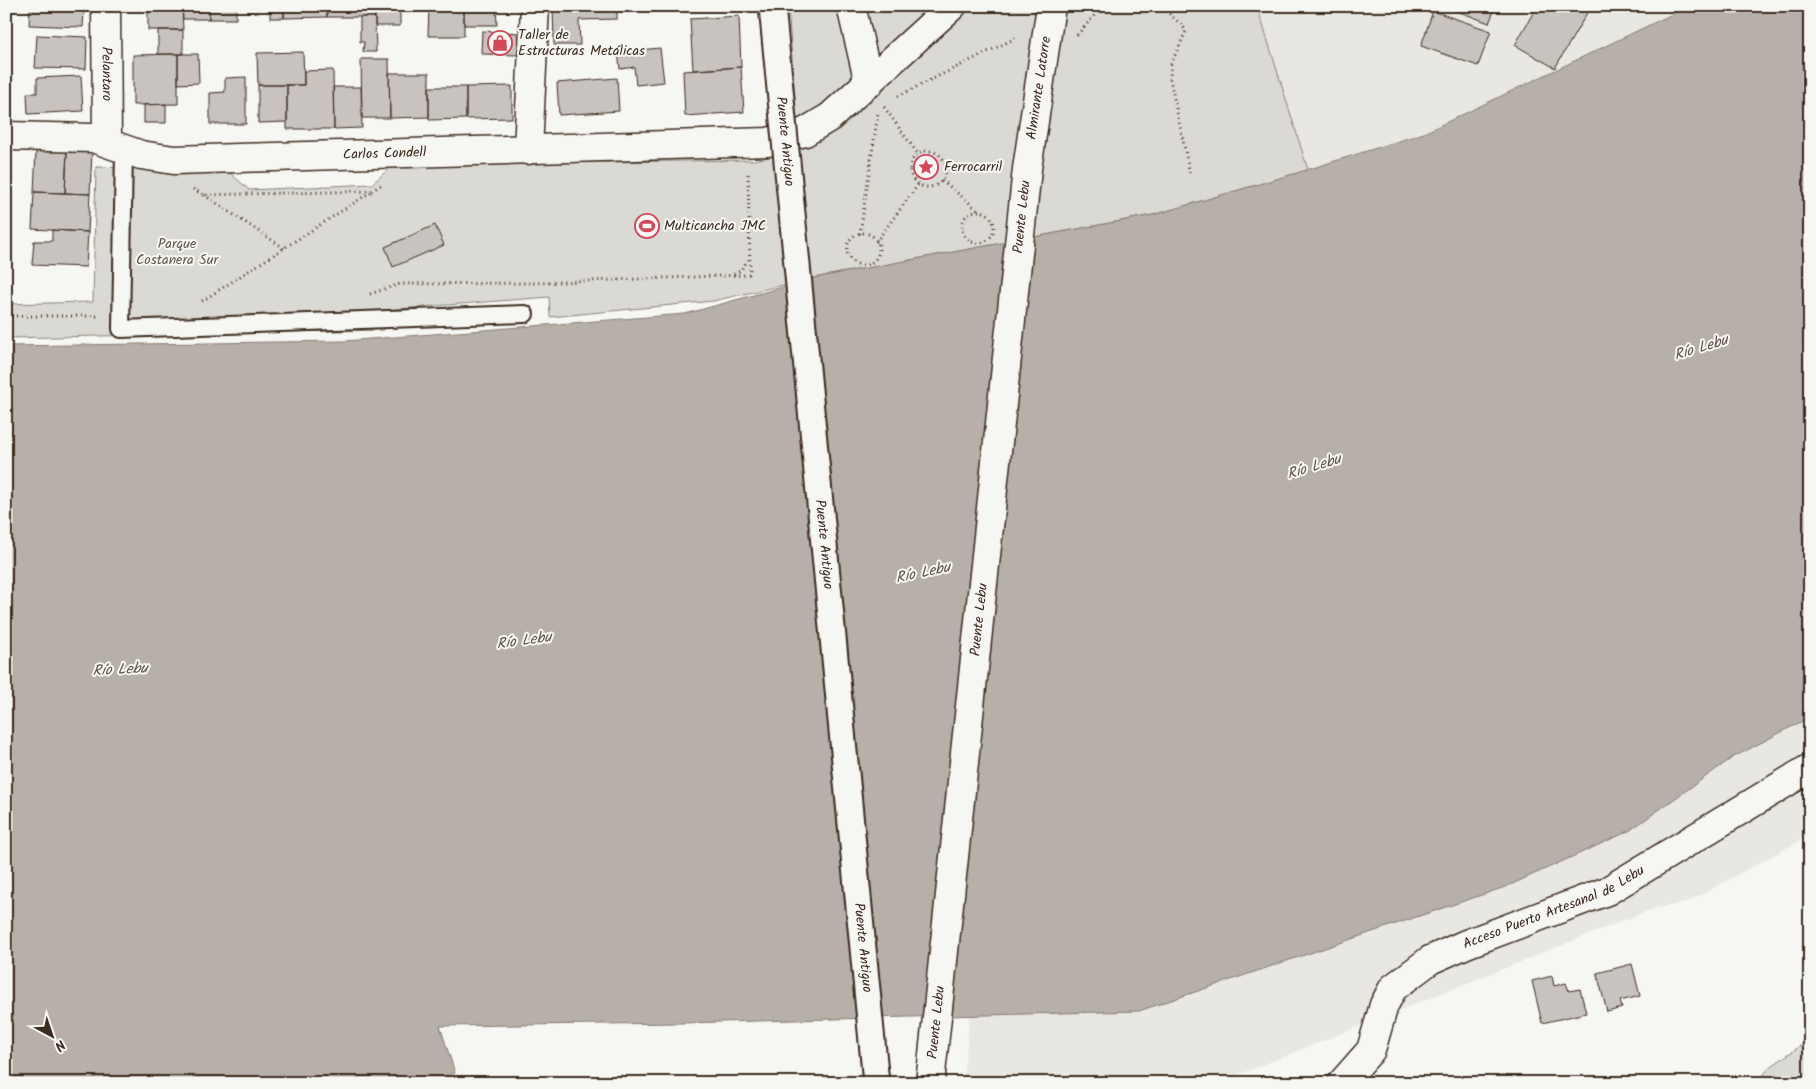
<svg xmlns="http://www.w3.org/2000/svg" width="1816" height="1089" font-family="Kalam,sans-serif">
  <style>
    .built { fill: #e8e7e2 }
    .green { fill: #dad9d3; stroke: #8a8278 }
    .water { fill: #b6b0a9; stroke: #857a71 }
    .building { fill: #c8c3be; stroke: #3b2a1e }
    .lines { fill: none; stroke-linecap: round; stroke-linejoin: round }
    .service-casing { stroke: #3b2a1e; stroke-width: 20 }
    .minor-casing { stroke: #3b2a1e; stroke-width: 31 }
    .primary-casing { stroke: #3b2a1e; stroke-width: 31 }
    .path { stroke: #3b2a1e; stroke-width: 3; stroke-dasharray: 1 4; stroke-linecap: butt }
    .service { stroke: #f6f6f2; stroke-width: 16 }
    .minor { stroke: #f6f6f2; stroke-width: 28 }
    .primary { stroke: #f6f6f2; stroke-width: 28 }
    .pedestrian-bridge-casing { stroke: #3b2a1e; stroke-width: 29; stroke-linecap: butt }
    .pedestrian-bridge { stroke: #f6f6f2; stroke-width: 25 }
    .labels { text-anchor: middle; dominant-baseline: central; stroke-width: 4; stroke-linejoin: round; paint-order: stroke }
    .poi-label { font-size: 14px; fill: #3b2a1e; stroke: #f6f6f2; text-anchor: start }
    .street-label { font-size: 14px; fill: #3b2a1e; stroke: #f6f6f2 }
    .park-label { font-size: 14px; fill: #63564b; stroke: #f6f6f2 }
    .water-label { font-size: 15px; font-style: italic; fill: #605248; stroke: #f6f6f2 }
  </style>
  <rect width="100%" height="100%" fill="#f6f6f2"/>
  <filter id="ink" filterUnits="userSpaceOnUse"><feTurbulence type="fractalNoise" baseFrequency=".02" numOctaves="2"/><feDisplacementMap in="SourceGraphic" scale="10" xChannelSelector="R" yChannelSelector="G"/><feConvolveMatrix kernelMatrix="1 2 1 2 8 2 1 2 1" color-interpolation-filters="sRGB"/></filter>
  <g filter="url(#ink)">
    <path class="built" d="M1257,6H1689L1424,133L1308,170Z
      M1810,717V835L1686,903L1655,908L1235,1076L963,1079L970,1015L1139,1011L1732,758Z"/>
    <path class="green" d="M788,6H1257L1308,170L1153,215L819,277L713,301L550,317L549,297L384,310V330L6,338V304L93,302L96,167L228,171L249,190L372,184L393,165L754,160L799,151Z
      M1810,1039V1083H1757L1769,1068Z"/>
    <path class="water" d="M1689,6H1810V717L1732,758L1629,831L1508,886L1139,1011L682,1023L440,1026L455,1073L432,1083H6V346L344,341L685,314L819,277L1153,215L1297,173L1424,133Z"/>
    <path class="building" d="M30,6H74V10H84L83,27L29,25Z
      M136,6H182L183,30H148V8H136Z
      M182,6H209V19H183Z
      M209,6H236V19H209Z
      M270,6H284V18H270Z
      M284,6H327V17L284,18Z
      M327,6H375V17H327Z
      M375,6H400V26H375Z
      M429,6H464V36H428Z
      M464,6H496L497,25H464Z
      M553,6H617V19L579,20L580,45H554Z
      M633,6H675L676,9L633,10Z
      M701,6H742L701,10Z
      M1444,6H1496L1489,23Z
      M1537,6H1591L1555,68L1515,45Z
      M1433,11L1491,31L1478,66L1421,46Z
      M739,16L741,67L693,70L690,19Z
      M360,17H375L376,52H363L364,42H360Z
      M158,30H183V54H158Z
      M482,31L519,33L518,55L481,54Z
      M37,35L87,37L86,69L35,68Z
      M660,48L664,82L636,85L634,67L620,69L618,52Z
      M303,52L304,85H258L257,53Z
      M178,54H198L199,83L178,84Z
      M178,54V104L133,105V55Z
      M361,59H389L390,118H362Z
      M741,67L744,112L685,116L683,71Z
      M333,70L334,129H287V85H304V71Z
      M389,73H429V117L390,118Z
      M81,76L83,111L28,114L27,93H37V78Z
      M246,77V124H210V93L225,92V78Z
      M617,78L619,111L559,115L557,83Z
      M258,85H287V122L258,123Z
      M512,86V118L466,119V87Z
      M333,87H361L362,128L334,129Z
      M429,87H466V119L429,120Z
      M166,104V123H144V105Z
      M36,150L67,152L65,193L34,192Z
      M67,152H92L90,194L65,193Z
      M34,192L90,194L88,232L32,229Z
      M435,225L444,245L393,267L385,247Z
      M52,230L88,232L86,267L32,265L34,241H52Z
      M1632,964L1640,996L1620,1001L1622,1008L1607,1012L1597,973Z
      M1552,976L1554,986L1566,983L1569,991L1580,989L1586,1013L1542,1023L1532,981Z"/>
    <g class="lines">
      <defs>
        <path id="service" d="M124,150L121,329L525,314"/>
        <g id="minor">
          <path id="s1" d="M106,6L107,142"/>
          <path d="M851,6L869,83"/>
          <path id="s2" d="M6,136L93,138L141,155L174,160L768,142L805,132L830,117L952,6"/>
          <path d="M528,150L535,6"/>
          <path id="s3" d="M1342,1083L1371,1050L1384,1005L1393,988L1430,960L1466,944L1607,891L1810,768"/>
        </g>
        <g id="primary">
          <path id="s4" d="M930,1083L1027,169L1051,6"/>
        </g>
      </defs>
      <use href="#service" class="service-casing"/>
      <use href="#minor" class="minor-casing"/>
      <use href="#primary" class="primary-casing"/>
      <path class="path" d="M1163,6C1171,18 1180,21 1186,31L1171,64L1170,79L1190,174
        M1077,35L1103,6
        M898,96L1018,37
        M884,107L918,154
        M910 169a18 18 0 1 1 36 0a18 18 0 1 1-36 0Z
        M942,180L979,211
        M193,189L204,195L371,191L383,184
        M204,195L284,248
        M962 227a16 16 0 1 1 32 0a16 16 0 1 1-32 0Z
        M847 249a16 16 0 1 1 32 0a16 16 0 1 1-32 0Z
        M860,234L878,113
        M876,242L918,185
        M734,274L740,271L748,260
        M370,294L400,284L535,283L744,275L749,274L750,269L748,171
        M202,301L371,192
        M6,316H98"/>
      <use href="#service" class="service"/>
      <use href="#minor" class="minor"/>
      <use href="#primary" class="primary"/>
      <defs>
        <g id="pedestrian-bridge">
          <path id="s5" d="M772,6L876,1083"/>
        </g>
      </defs>
      <use href="#pedestrian-bridge" class="pedestrian-bridge-casing"/>
      <use href="#pedestrian-bridge" class="pedestrian-bridge"/>
    </g>
  </g>
  <defs>
    <symbol id="shop-ring" viewBox="-11 -11 22 22"><circle r="9.5" fill="#f6f6f2" stroke="#d1495b" stroke-width="1.5"/><path d="M-5-2.5h2.3a2.7 3.5 0 0 1 5.4 0H5L5.5 6h-11ZM-1.5-2.5h3a1.5 2.3 0 0 0-3 0Z" fill="#d1495b"/></symbol>
    <symbol id="sight-ring" viewBox="-11 -11 22 22"><circle r="9.5" fill="#f6f6f2" stroke="#d1495b" stroke-width="1.5"/><path d="M0-6L1.8-2.2L6-1.7L2.9 1.2L3.7 5.4L0 3.3L-3.7 5.4L-2.9 1.2L-6-1.7L-1.8-2.2Z" fill="#d1495b"/></symbol>
    <symbol id="stadium-ring" viewBox="-11 -11 22 22"><circle r="9.5" fill="#f6f6f2" stroke="#d1495b" stroke-width="1.5"/><path d="M0-5a6.5 5 0 1 0 0 10a6.5 5 0 1 0 0-10ZM-3.5-1.8h7v3.6h-7Z" fill="#d1495b"/></symbol>
  </defs>
  <g fill-rule="evenodd">
    <use href="#shop-ring" x="486" y="29" width="28" height="28"/>
    <use href="#sight-ring" x="912" y="153" width="28" height="28"/>
    <use href="#stadium-ring" x="633" y="212" width="28" height="28"/>
  </g>
  <g class="labels">
    <g class="poi-label">
      <text x="518" y="35">Taller de<tspan x="518" dy="16">Estructuras Metálicas</tspan></text>
      <text x="944" y="167">Ferrocarril</text>
      <text x="664" y="226">Multicancha JMC</text>
    </g>
    <g class="street-label">
      <text stroke="none"><textPath href="#s1" startOffset="68">Pelantaro</textPath></text>
      <text stroke="none"><textPath href="#s4" startOffset="1001">Almirante Latorre</textPath></text>
      <text stroke="none"><textPath href="#s5" startOffset="136">Puente Antiguo</textPath></text>
      <text stroke="none"><textPath href="#s2" startOffset="382">Carlos Condell</textPath></text>
      <text stroke="none"><textPath href="#s4" startOffset="871">Puente Lebu</textPath></text>
      <text stroke="none"><textPath href="#s5" startOffset="541">Puente Antiguo</textPath></text>
      <text stroke="none"><textPath href="#s4" startOffset="466">Puente Lebu</textPath></text>
      <text stroke="none"><textPath href="#s3" startOffset="291">Acceso Puerto Artesanal de Lebu</textPath></text>
      <text stroke="none"><textPath href="#s5" startOffset="946">Puente Antiguo</textPath></text>
      <text stroke="none"><textPath href="#s4" startOffset="61">Puente Lebu</textPath></text>
    </g>
    <g class="park-label">
      <text x="177" y="244">Parque<tspan x="177" dy="16">Costanera Sur</tspan></text>
    </g>
    <g class="water-label">
      <text transform="translate(1701 348) rotate(-17)">Río Lebu</text>
      <text transform="translate(1314 467) rotate(-17)">Río Lebu</text>
      <text transform="translate(923 573) rotate(-12)">Río Lebu</text>
      <text transform="translate(524 641) rotate(-8)">Río Lebu</text>
      <text transform="translate(120 670) rotate(-3)">Río Lebu</text>
    </g>
  </g>
  <rect width="1816" height="1089" fill="none" stroke="#f6f6f2" stroke-width="25"/>
  <rect x="12" y="12" width="1791" height="1064" fill="none" stroke="#3b2a1e" stroke-width="2" filter="url(#ink)"/>
  <g transform="translate(52 1036) rotate(140)" stroke="#f6f6f2" stroke-width="4" paint-order="stroke">
  <path d="M0-4L9 19L0 12L-9 19Z" fill="#3b2a1e"/>
  <text y="-8" font-size="14" font-weight="bold" text-anchor="middle" fill="#3b2a1e">N</text>
  </g>
</svg>
